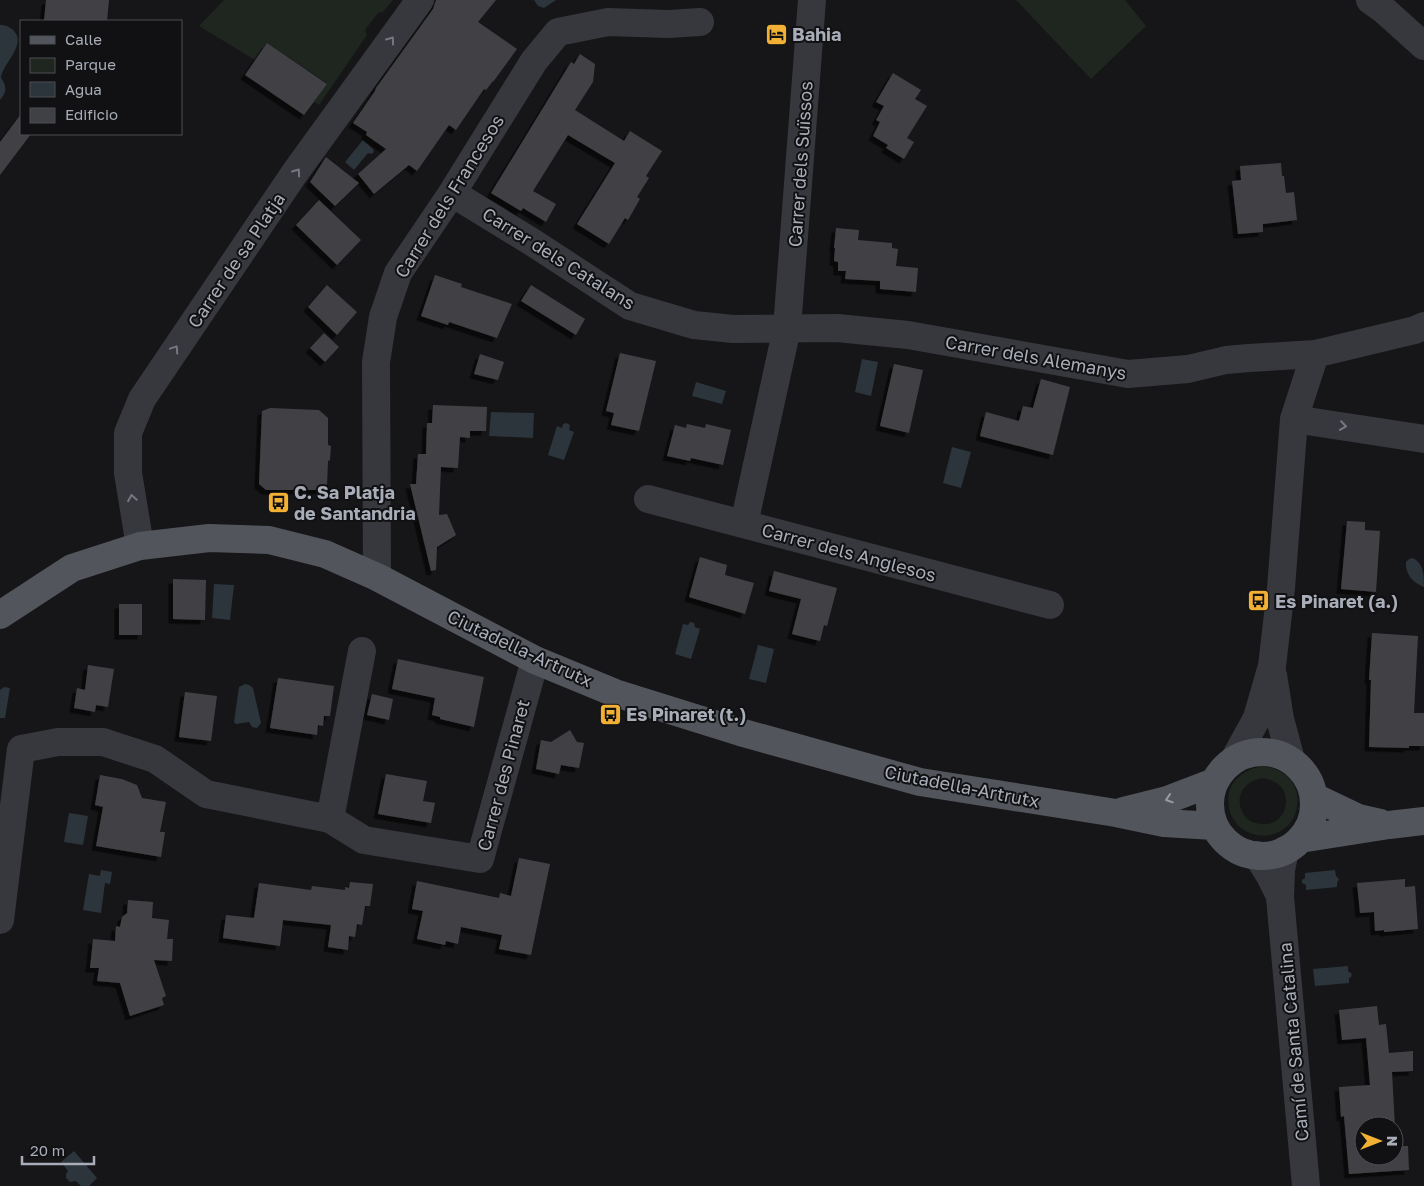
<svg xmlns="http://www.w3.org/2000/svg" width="1424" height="1186" font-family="'Golos Text',sans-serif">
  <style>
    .green { fill: #1e261f; fill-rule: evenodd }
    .water { fill: #2c353c }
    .building { fill: #404145; fill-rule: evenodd; filter: url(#shadow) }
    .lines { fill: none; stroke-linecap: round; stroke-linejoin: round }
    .minor { stroke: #37383d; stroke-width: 28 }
    .major { stroke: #53555c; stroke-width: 28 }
    .oneway { stroke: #757881 }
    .oneway2 { stroke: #979ba6 }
    .labels { text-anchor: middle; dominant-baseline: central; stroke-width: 4; stroke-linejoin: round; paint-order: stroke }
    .poi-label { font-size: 18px; font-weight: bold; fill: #a8adb8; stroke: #111113; text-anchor: start }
    .street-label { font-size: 18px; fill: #a8adb8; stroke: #111113 }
  </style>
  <defs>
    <filter id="shadow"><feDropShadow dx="-4.5" dy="4.5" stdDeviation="0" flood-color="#0009"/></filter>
  </defs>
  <rect width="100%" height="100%" fill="#161618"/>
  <path class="green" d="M224,0H393L383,12L378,13L365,30L367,35L319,105L314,102L327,83L267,43L255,60L199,26Z
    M1016,0H1125L1146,26L1091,79Z
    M1263,766C1321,775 1299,850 1250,833C1241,830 1233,821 1230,812C1223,787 1239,770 1263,766ZM1262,778C1301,782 1288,833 1256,823C1251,822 1247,819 1244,815C1233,798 1244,781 1262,778Z"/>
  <path class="water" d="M534,0H556L544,8L538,6Z
    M0,25C6,25 10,27 14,31C27,45 2,64 1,78C7,86 7,92 0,100Z
    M363,140L373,149L374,152L371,154L368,153L354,170L345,162Z
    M862,359L878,362L871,396L855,392Z
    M696,382L726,391L722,404L692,396Z
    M491,412L534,413L533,438L489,436Z
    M566,423L570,425L569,430L574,432L564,460L548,455L557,426L562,428L563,424Z
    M952,447L971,452L961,488L943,483Z
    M1413,558C1424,564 1424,575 1424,587C1413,583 1405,574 1406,562L1409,559Z
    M214,584L234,585L230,620L212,618Z
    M690,622L694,623L695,627L700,629L691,659L675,654L683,624L688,625Z
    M758,645L774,649L766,683L749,679Z
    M245,684L249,685L253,688L261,723L257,728L252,727L249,722L236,724L234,722L239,687Z
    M4,687L10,688L5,718H0V690Z
    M69,813L88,816L83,845L64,842Z
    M101,870L112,872L110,884L105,883L101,913L83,910L89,874L100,876Z
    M1335,870L1336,876L1339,879L1337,883V887L1306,890V885L1302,883V880L1305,878V873Z
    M1348,966V971L1352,974L1351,977L1349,978V983L1315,986L1313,969Z
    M74,1151L97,1178L89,1186H81L76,1181L70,1182L66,1178V1174L68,1171L61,1162Z"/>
  <path class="building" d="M46,0H109L107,21H44Z
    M436,0H496L478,22L517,49L493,82V81L486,90L484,89L456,130L449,125L417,171L409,165L374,194L358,174L386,149L366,135L367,132L353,123L375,91L376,88L433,9Z
    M267,43L327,84L304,115L245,75Z
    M580,54L595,64L593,82L575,110L624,141L630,131L662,151L646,176L649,178L637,197L640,199L628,220L625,218L609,244L577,224L615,163L568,135L533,191L556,204L546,222L523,208L521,211L491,193L571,62L574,64Z
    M893,73L921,90L915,99L927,106L907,138L914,142L904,159L886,148L888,145L873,136L880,122L876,120L884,106L876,102Z
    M21,114V134H31L0,175V142Z
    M326,157L359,183L335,206L310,182Z
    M1281,163L1282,176H1284L1286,193L1294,192L1297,220L1263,224V232L1238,234L1232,181L1241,180L1240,166Z
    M319,200L361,240L337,265L296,225Z
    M836,228L859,230L858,240L892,243V248L898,249L896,266L918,268L916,292L880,289V281L845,279L846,271H838V262L834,261L835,248H834Z
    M435,275L462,284L461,287L512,304L497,338L449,322L448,325L421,316Z
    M327,285L357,312L337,335L308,307Z
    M531,285L585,319L576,335L521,301Z
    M324,333L339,347L325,362L310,348Z
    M620,353L656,361L639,431L611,425L614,413L606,411Z
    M480,354L504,362L498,380L474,374Z
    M894,364L923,370L909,433L880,426Z
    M1041,379L1070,387L1053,455L980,436L986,412L1019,421L1023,406L1033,408Z
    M433,405L487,407L486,431H470V438L460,437L458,468L441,467L439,515L447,514L456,535L437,547L436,570L431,571L410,484H416L418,454H426L427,423H432Z
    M270,408L319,410L328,418V445L331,446L330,460L328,461L327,486L318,490H266L259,484L262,411Z
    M687,424L705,428L706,424L731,430L723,465L691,458L690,461L667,456L675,425L686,428Z
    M1347,521L1365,522V530L1380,531L1376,592L1341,589Z
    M700,557L727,565L725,575L754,583L745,614L689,597Z
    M774,571L837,588L827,626L824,625L820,641L792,634L801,599L769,591Z
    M173,579L206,580L205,620L173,619Z
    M119,604H142V635H119Z
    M1372,633L1418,636L1414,713H1424V746H1409V748L1369,747L1371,680H1369Z
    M398,659L484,677L474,727L440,719V717L432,715L435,698L392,689Z
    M88,665L114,669L108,707L96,705L95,712L74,708L77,688L85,690Z
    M278,678L334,686L330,716H324L323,726L318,725L317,735L270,728Z
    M185,692L217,696L211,741L179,737Z
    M372,694L393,699L389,720L367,715Z
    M570,730L577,742L584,743L579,768L561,765L559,774L536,769L541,740L551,742Z
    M386,774L427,781L423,801L435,803L431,823L378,814Z
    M100,775L122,779L137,785L142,798L166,802L160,832H165L161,857L96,846L103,807L95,805Z
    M519,858L550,864L531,955L499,949L502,935L461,927L458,944L446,941L445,945L417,939L423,911L412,909L417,881L499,898L500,893L511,896Z
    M1405,879V887L1415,886L1418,929L1384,932V930L1375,931L1374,912L1360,913L1357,883Z
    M350,882L373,884L370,906H365L362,925L357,924L355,937L349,936L348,950L328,947L331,925L283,920L280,946L223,938L226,915L254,918L259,883L311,890L312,886L345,890V887L349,888Z
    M128,900L153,902L152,918L169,920L167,939H173L172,961L154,960L166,996L162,998L164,1005L130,1016L120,983L97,981L99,968H90L93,939L115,941L116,926L120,927L122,917L127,913Z
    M1377,1006L1379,1025L1386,1024L1389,1053L1413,1051V1071L1392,1072L1396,1146H1408L1409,1170L1349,1174L1344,1116L1341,1117L1339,1087L1370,1085L1366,1038L1342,1040L1339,1010ZM1364,1126H1394V1156H1364Z"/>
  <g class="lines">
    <path class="minor" d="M1370,0L1384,10L1424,46
      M452,193L532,242L630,306L694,325L733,329L837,328L908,335L1128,374L1188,369L1226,360L1249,358L1315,354L1415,330L1424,326
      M1294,419L1424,439
      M648,499L1050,605
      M744,524L787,328L812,0
      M140,546L128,473V433L142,399L294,174L420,0
      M377,577L376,362L383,317L398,273L452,193L534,61L558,32L608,22L669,24L700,22
      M1273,675L1280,719L1291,760
      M1234,760L1257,718L1272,666L1281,588L1294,419L1315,354
      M330,819L362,651
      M1285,850L1281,870L1280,897L1306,1186
      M1257,855L1270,876L1280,896
      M0,920L21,749L58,742H103L155,759L206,794L330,819L364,840L480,859L535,660"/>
    <path class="major" d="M0,615L72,568L140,546L209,538L269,540L325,554L377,577L535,660L615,693L740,732L920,782L1116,813L1164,823L1214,826
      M1210 804a52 52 0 1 1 104 0a52 52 0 1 1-104 0Z
      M1314,797L1358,818L1380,823
      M1123,811L1167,800L1214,782
      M1300,839L1389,825L1424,821"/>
  </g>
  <defs><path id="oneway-chevron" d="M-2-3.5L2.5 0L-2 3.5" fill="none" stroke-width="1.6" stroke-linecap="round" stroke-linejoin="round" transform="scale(1.25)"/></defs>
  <g class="oneway">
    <use href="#oneway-chevron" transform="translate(391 40) rotate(-54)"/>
    <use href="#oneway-chevron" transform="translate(297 172) rotate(-55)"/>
    <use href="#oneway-chevron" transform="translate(175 349) rotate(-56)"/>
    <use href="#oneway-chevron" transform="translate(1343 426) rotate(8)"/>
    <use href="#oneway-chevron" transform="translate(132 498) rotate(-99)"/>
  </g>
  <use class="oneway2" href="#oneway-chevron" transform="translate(1169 799) rotate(162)"/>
  <defs>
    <symbol id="hotel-square" viewBox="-11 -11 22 22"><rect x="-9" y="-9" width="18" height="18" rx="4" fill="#f2b134" stroke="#111113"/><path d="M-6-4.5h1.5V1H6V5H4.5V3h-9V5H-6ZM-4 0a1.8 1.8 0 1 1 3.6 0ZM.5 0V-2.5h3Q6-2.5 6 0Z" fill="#111"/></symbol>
    <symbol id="bus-square" viewBox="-11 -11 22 22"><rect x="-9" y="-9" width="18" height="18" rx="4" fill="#f2b134" stroke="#111113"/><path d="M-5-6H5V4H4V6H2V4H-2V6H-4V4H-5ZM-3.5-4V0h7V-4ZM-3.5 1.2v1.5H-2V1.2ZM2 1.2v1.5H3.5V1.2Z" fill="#111"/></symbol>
  </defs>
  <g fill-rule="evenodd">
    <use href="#hotel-square" x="764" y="22" width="25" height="25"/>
    <use href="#bus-square" x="266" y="490" width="25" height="25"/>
    <use href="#bus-square" x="1246" y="588" width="25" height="25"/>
    <use href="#bus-square" x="598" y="702" width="25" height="25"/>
  </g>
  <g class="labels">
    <g class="poi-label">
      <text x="792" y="34">Bahia</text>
      <text x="294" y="492">C. Sa Platja<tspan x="294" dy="21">de Santandria</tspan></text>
      <text x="1275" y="601">Es Pinaret (a.)</text>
      <text x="626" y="714">Es Pinaret (t.)</text>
    </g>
    <g class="street-label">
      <text transform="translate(800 164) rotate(-86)">Carrer dels Suïssos</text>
      <text transform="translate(449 196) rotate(-58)">Carrer dels Francesos</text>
      <text transform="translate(559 258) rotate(32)">Carrer dels Catalans</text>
      <text transform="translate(236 260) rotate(-56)">Carrer de sa Platja</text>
      <text transform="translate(1036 357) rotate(10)">Carrer dels Alemanys</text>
      <text transform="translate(849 552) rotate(15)">Carrer dels Anglesos</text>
      <text transform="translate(520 648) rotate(25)">Ciutadella-Artrutx</text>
      <text transform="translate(503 775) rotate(-75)">Carrer des Pinaret</text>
      <text transform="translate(962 786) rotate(11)">Ciutadella-Artrutx</text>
      <text transform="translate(1293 1042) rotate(-95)">Camí de Santa Catalina</text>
    </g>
  </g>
  <rect x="20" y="20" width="162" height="115" fill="#111113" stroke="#4d4f55"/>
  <rect x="30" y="36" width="25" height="8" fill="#53555c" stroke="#4d4f55"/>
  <text x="65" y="45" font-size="15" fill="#a8adb8">Calle</text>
  <rect x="30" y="58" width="25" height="15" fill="#1e261f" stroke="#4d4f55"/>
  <text x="65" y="70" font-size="15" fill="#a8adb8">Parque</text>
  <rect x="30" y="82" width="25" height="15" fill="#2c353c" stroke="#4d4f55"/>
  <text x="65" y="95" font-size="15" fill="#a8adb8">Agua</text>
  <rect x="30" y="108" width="25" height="15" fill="#404145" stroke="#4d4f55"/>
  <text x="65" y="120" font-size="15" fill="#a8adb8">Edificio</text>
  <g transform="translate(1379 1141) rotate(90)"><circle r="24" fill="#111113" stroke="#4d4f55"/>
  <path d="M0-4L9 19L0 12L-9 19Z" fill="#f2b134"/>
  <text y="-8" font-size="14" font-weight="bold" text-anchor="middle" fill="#a8adb8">N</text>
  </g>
  <path d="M22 1156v8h72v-8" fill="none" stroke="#a8adb8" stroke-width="2.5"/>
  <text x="30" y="1156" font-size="15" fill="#a8adb8" stroke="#111113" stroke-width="4" paint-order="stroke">20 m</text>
</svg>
